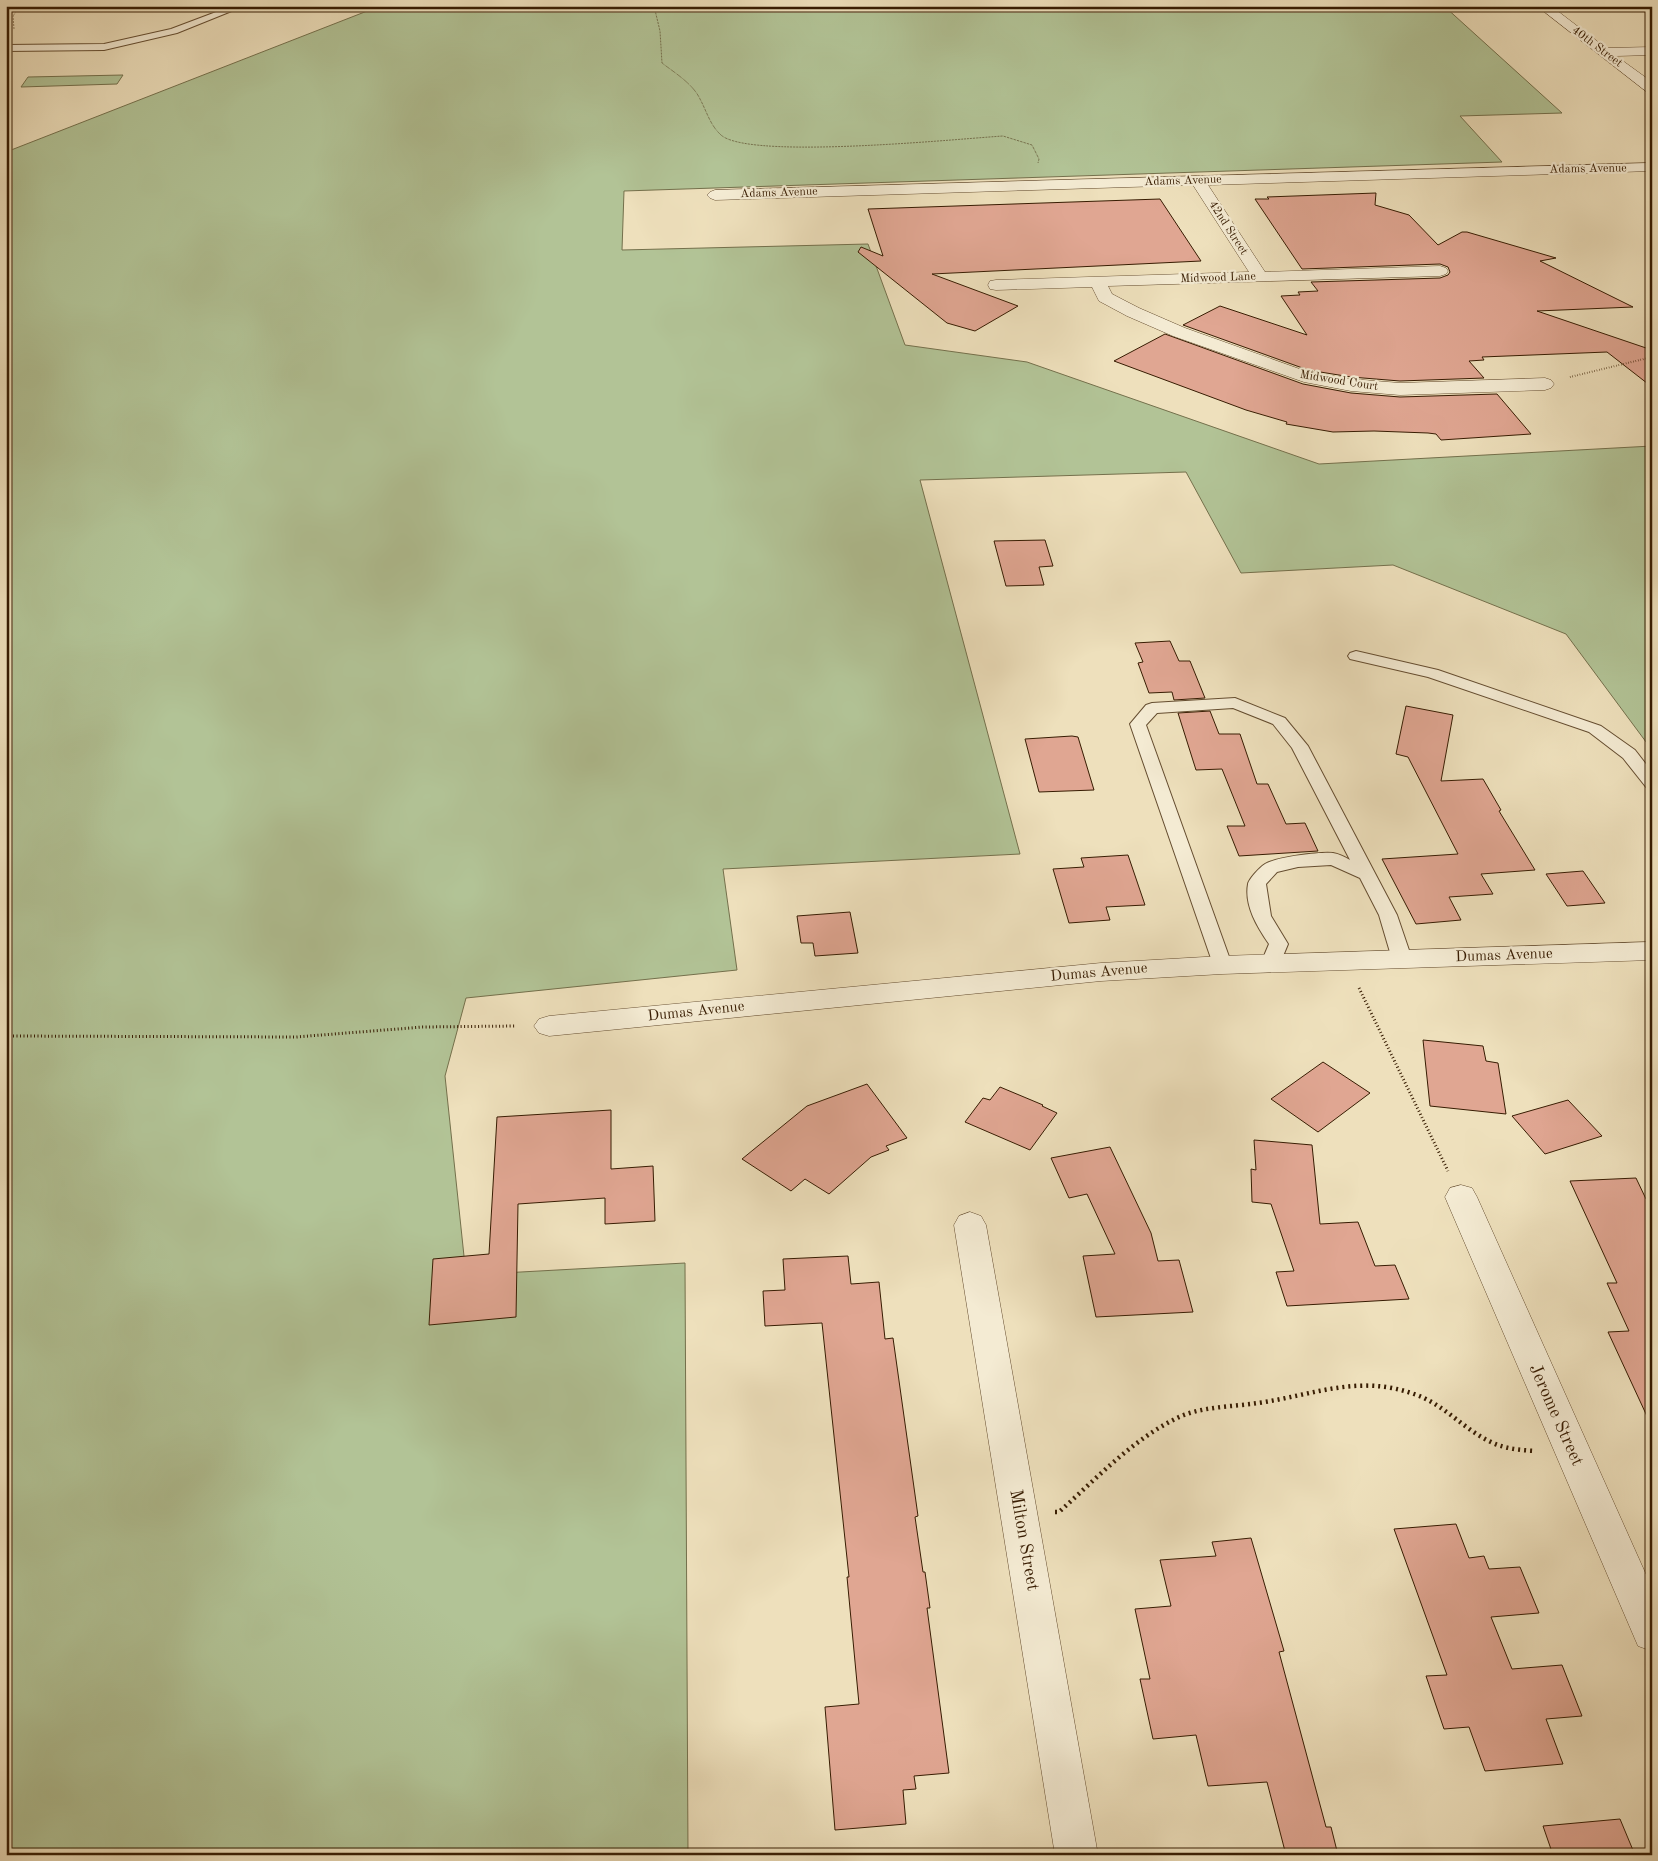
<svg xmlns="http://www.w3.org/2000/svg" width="1658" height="1861" font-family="'Old Standard TT',serif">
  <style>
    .green { fill: #b2c396; stroke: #74704c }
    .building { fill: #e0a692; stroke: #371c02 }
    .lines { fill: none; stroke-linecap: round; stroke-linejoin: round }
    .lane-casing { stroke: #654d30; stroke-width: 2 }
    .street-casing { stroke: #654d30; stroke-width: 1 }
    .path-far3 { stroke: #371c02; stroke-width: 1; stroke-dasharray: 0.5 1; stroke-linecap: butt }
    .path-far2 { stroke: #371c02; stroke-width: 2; stroke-dasharray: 0.5 2; stroke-linecap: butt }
    .path-far1 { stroke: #371c02; stroke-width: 3; stroke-dasharray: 1 2.5; stroke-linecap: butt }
    .path { stroke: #371c02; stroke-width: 4.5; stroke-dasharray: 2 4; stroke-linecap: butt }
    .lane { fill: #f4ebd3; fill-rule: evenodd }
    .street { fill: #f4ebd3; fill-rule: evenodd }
    .labels { text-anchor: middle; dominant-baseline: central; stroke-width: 4.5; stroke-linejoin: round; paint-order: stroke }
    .far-street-label { font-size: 12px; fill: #371c02; stroke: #f4ebd3 }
    .street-label { font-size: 15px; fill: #371c02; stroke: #f4ebd3 }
    .near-street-label { font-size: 18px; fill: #371c02; stroke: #f4ebd3 }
  </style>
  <rect width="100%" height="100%" fill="#eee0bc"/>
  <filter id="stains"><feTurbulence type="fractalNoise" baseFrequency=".004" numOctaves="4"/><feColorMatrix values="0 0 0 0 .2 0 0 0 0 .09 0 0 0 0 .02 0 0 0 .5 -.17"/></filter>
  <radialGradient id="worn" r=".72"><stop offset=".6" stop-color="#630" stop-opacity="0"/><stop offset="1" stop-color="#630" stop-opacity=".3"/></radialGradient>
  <path class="green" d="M380,6H1444L1562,113L1460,116L1502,162L624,191L622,250L868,244L905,345L1027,362L1319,464L1652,446V750L1566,634L1393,565L1241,573L1186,472L920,480L1020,854L723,869L737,970L466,998L445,1076L466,1275L685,1263L688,1855H6V152Z
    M123,75L117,84L21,87L28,77Z"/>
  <path class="building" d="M1376,193L1375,205L1409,215L1438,245L1462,232H1467L1556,258L1540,261L1633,307L1537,311L1652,350V387L1607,352L1482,357L1484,360L1469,361L1484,378L1400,381L1351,377L1308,370L1183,325L1220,306L1307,335L1281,296L1300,295L1298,292L1318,291L1311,282L1440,278L1448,275L1450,272L1448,267L1440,264L1302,269L1255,199H1269L1267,197Z
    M1160,199L1201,261L932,274L1018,306L975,331L947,323L858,252L861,247L883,256L868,209Z
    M1165,334L1303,384L1351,393L1400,397L1497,394L1531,434L1441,440L1436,434L1428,433L1374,431L1333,432L1286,424L1287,422L1246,410L1114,361Z
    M1045,540L1053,566L1039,567L1044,585L1006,586L994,541Z
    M1170,641L1179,661H1190L1205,698L1174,700L1172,692L1149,693L1138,663L1143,662L1135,643Z
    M1406,706L1453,715L1441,781L1483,779L1501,810L1499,811L1535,870L1481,874L1493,894L1449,897L1461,920L1416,924L1382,859L1458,854L1408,757L1396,754Z
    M1210,711L1219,734H1240L1257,784H1268L1286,824L1305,823L1318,851L1239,856L1227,826H1245L1222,769L1196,770L1178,713Z
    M1072,736L1078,737L1094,790L1039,792L1025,739Z
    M1128,855L1145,905L1106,907L1110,920L1069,923L1053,869L1084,867L1081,858Z
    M1583,871L1605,903L1567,906L1546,874Z
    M850,912L858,953L815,956L813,943H801L797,916Z
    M1423,1040L1483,1046L1486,1061L1498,1063L1506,1114L1430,1106Z
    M1323,1062L1370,1093L1318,1132L1271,1099Z
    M867,1084L907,1138L886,1146L889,1150L871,1157L829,1194L805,1179L791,1191L742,1159L807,1106Z
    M1000,1087L1043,1105L1042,1106L1057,1113L1030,1150L965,1122L983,1098L990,1100Z
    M1568,1100L1602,1136L1545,1154L1512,1116Z
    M611,1110V1169L653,1166L655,1221L605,1224V1198L518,1204L516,1317L429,1325L433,1259L489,1254L497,1117Z
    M1254,1140L1312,1145L1320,1224L1358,1222L1375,1266L1395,1265L1409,1299L1287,1306L1276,1272L1294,1271L1271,1204L1252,1202L1251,1169L1256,1170Z
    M1110,1147L1151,1233L1158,1261L1179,1260L1193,1312L1096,1317L1083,1256L1115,1254L1087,1194L1069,1198L1051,1158Z
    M1636,1178L1646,1199H1652V1427L1608,1332L1629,1331L1607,1283H1617L1570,1181Z
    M848,1256L851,1284L879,1282L885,1339L893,1338L918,1516L915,1517L923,1572H925L930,1608H927L949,1773L914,1776L916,1789L903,1790L906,1824L835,1830L825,1707L859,1704L847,1577H849L822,1323L765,1326L763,1291L785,1290L783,1259Z
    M1456,1524L1469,1558L1484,1556L1489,1569L1520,1567L1539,1613L1491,1617L1512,1669L1562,1665L1582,1716L1546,1719L1563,1764L1485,1771L1469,1727L1444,1729L1426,1676L1447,1675L1394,1529Z
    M1251,1538L1284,1651L1279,1652L1326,1827H1331L1338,1855H1286L1267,1782L1208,1786L1196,1735L1153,1739L1140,1679H1150L1135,1609L1171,1606L1160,1560L1216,1556L1212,1542Z
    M1620,1819L1635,1855H1553L1543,1826Z"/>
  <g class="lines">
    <defs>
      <path id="lane" d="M232,6H244L177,33L104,50L6,51V45L104,44L171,29Z
        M1356,651L1438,670L1601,726L1635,750L1652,772V788L1646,787L1623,758L1589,732L1428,677L1350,659L1348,656L1350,653Z
        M1235,698L1285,718L1308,746L1397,915L1412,959L1409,964L1402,965L1395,964L1392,959L1379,915L1360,878L1331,865L1298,867L1277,872L1266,884L1271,916L1288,944L1278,968L1271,969L1264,968L1261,963L1269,944C1258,928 1244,906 1248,884C1249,879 1260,867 1265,864C1277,857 1318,852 1333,853C1339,854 1345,857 1350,860L1292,748L1273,724L1233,708L1157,713L1146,725L1232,965L1229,970L1222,971L1215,970L1130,724L1146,705L1152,703Z"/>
      <path id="street" d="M1537,6H1551L1606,48L1652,47V55L1616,56L1652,82V93L1647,92Z
        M1652,163V171L1208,185L1265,272L1440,266L1446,268L1448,271L1446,274L1440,276L1108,286L1112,294L1139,308L1185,328L1308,372L1351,379L1400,383L1545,378L1551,380L1554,384L1551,388L1545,390L1400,395L1351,391L1304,382L1173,336L1127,316L1099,301L1092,287L996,290L990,289L988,285L990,281L996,280L1249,272L1193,185L715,200L710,198L707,195L710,192L715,190Z
        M1652,942V960L1222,974L1101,981L549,1036L539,1033L534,1026L539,1019L549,1016L1101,963L1222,956Z
        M1461,1185L1472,1188L1477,1197L1652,1588V1651L1638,1646L1445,1197L1450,1188Z
        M970,1212L981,1216L986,1225L1098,1855H1055L954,1225L959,1216Z"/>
    </defs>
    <use href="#lane" class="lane-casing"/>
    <use href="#street" class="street-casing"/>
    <path class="path-far3" d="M654,6L660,31L662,63C675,73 693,84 700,99C707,112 710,125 721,135C749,160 956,139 1003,136L1032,145L1039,159L1038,163
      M14,29L13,16L20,6"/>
    <path class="path-far2" d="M1570,377L1652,357"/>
    <path class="path-far1" d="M1359,988L1448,1171
      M6,1036L296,1037L423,1027L516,1026"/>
    <path class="path" d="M1055,1512H1059C1096,1479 1132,1440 1177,1418C1202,1406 1232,1407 1258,1403C1314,1395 1358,1374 1414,1394C1444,1404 1463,1429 1491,1442C1505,1449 1520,1450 1535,1451"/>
    <use href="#lane" class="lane"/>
    <use href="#street" class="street"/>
  </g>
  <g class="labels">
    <g class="far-street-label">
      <text transform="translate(1597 47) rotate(37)">40th Street</text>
      <text transform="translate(1588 169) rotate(-1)">Adams Avenue</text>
      <text transform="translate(1183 181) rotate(-2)">Adams Avenue</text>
      <text transform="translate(779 193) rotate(-2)">Adams Avenue</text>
      <text transform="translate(1228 228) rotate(57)">42nd Street</text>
      <text transform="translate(1218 278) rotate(-2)">Midwood Lane</text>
      <text transform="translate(1339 381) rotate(9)">Midwood Court</text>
    </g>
    <g class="street-label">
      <text transform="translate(1504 956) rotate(-2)">Dumas Avenue</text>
      <text transform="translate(1099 973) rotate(-5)">Dumas Avenue</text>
      <text transform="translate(696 1012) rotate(-6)">Dumas Avenue</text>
    </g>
    <g class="near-street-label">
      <text transform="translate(1556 1415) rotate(66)">Jerome Street</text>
      <text transform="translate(1024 1540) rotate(80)">Milton Street</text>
    </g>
  </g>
  <rect width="1658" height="1861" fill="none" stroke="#eee0bc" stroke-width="25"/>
  <rect x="8" y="8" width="1643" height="1846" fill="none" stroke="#371c02" stroke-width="2.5"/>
  <rect x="12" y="12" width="1633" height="1836" fill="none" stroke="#371c02"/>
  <rect width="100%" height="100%" filter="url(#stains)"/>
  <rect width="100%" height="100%" fill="url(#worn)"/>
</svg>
